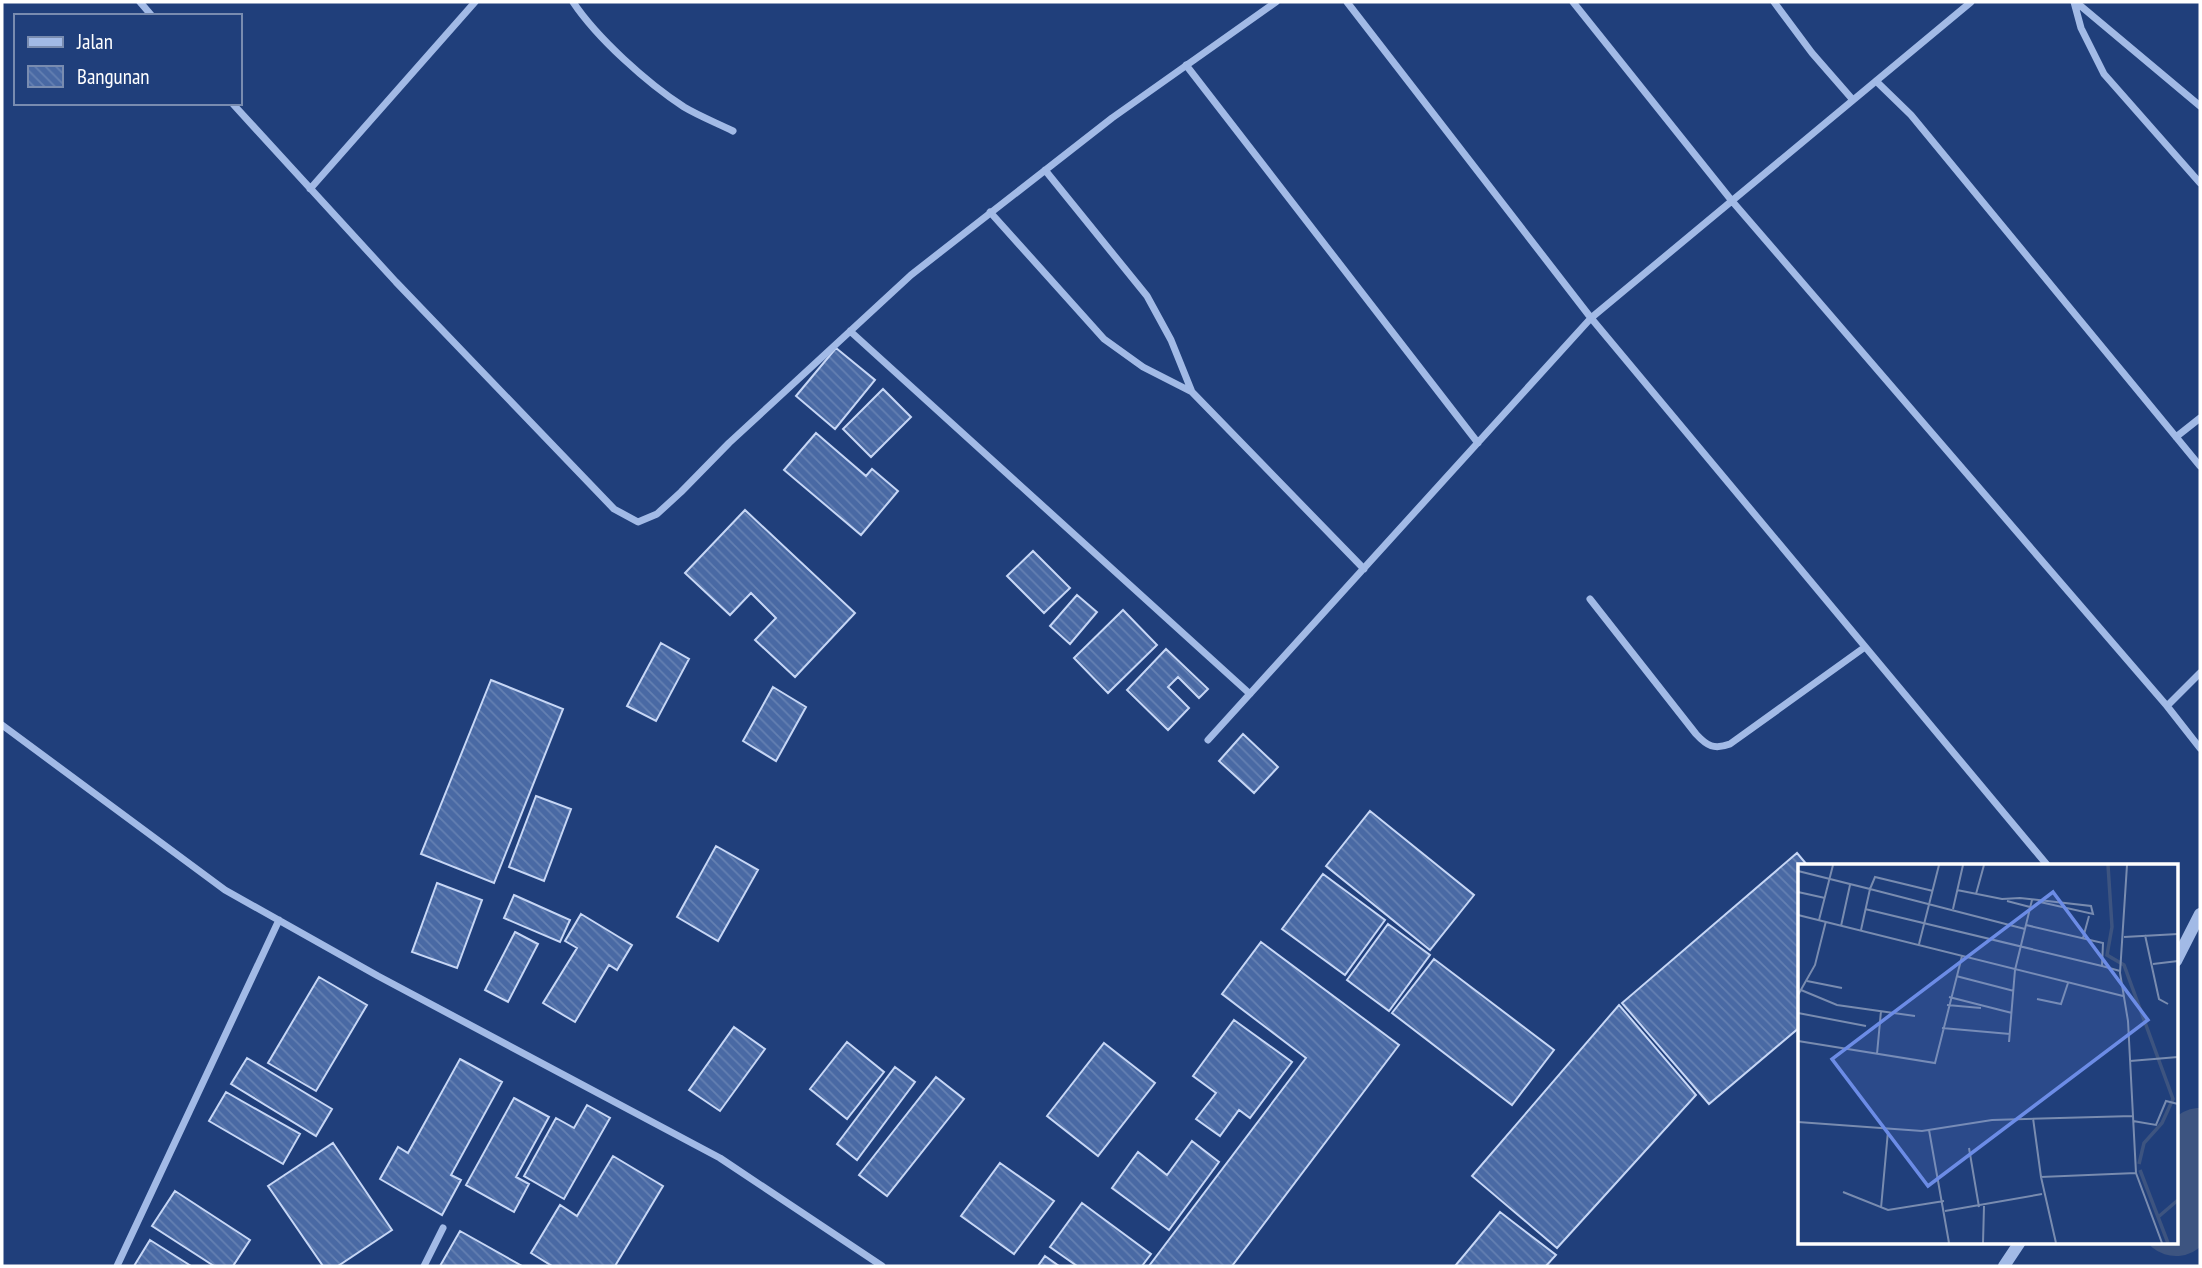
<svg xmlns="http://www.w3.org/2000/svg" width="2202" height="1268" font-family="'PT Sans Narrow',sans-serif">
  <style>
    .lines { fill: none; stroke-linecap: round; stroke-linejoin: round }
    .river { stroke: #3d5480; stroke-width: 74 }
    .building { fill: url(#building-back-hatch); stroke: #c6d6f5; stroke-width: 2 }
    .minor { stroke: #a2bae6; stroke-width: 7 }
    .tertiary { stroke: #a2bae6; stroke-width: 12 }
    .inset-river { fill: none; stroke: #3d5480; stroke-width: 3.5 }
    .inset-road { fill: none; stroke: #798cb0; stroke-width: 2 }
    .view { fill: #6c8ce6; fill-opacity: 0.15; stroke: #6c8ce6; stroke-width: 3.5 }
    .inset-edge { fill: none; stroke: #fff; stroke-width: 3.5 }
  </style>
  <defs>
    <pattern id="building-back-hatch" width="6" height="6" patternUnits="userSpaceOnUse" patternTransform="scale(1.75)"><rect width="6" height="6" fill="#4969a4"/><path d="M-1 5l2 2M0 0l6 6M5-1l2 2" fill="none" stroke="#6480b2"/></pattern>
  </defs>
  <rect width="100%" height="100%" fill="#203f7b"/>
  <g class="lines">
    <path class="river" d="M2176,1219L2200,1145"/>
  </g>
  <path class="building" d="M836,348L875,380L835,429L796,396Z
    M883,389L911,417L871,457L843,429Z
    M816,433L866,476L872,469L898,491L861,535L784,470Z
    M745,510L855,613L795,677L755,640L776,618L751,593L730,615L685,573Z
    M1033,551L1070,588L1044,613L1007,576Z
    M1077,595L1097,612L1070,644L1050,626Z
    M1123,610L1157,645L1108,693L1074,658Z
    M661,643L689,659L656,721L627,706Z
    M1166,649L1208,689L1199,698L1178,677L1168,687L1189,708L1168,730L1127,690Z
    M491,680L563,709L494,883L421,854Z
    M773,687L806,707L776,761L743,741Z
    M1243,734L1278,767L1254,793L1219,761Z
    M536,796L571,809L544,881L509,867Z
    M1370,811L1474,895L1430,950L1326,866Z
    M716,846L758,870L718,941L677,917Z
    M1797,853L1808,866H1800V1027L1709,1104L1622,1003Z
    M1323,874L1385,920L1345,975L1282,929Z
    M437,883L482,900L457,968L412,952Z
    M514,895L570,920L560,942L504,918Z
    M581,914L632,945L617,970L609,965L575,1022L543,1003L577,948L565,941Z
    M1388,924L1430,955L1389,1011L1347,980Z
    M515,932L538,944L508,1002L485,990Z
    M1261,942L1399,1045L1232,1266H1149L1306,1058L1222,994Z
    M1434,959L1554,1050L1512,1105L1392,1013Z
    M319,977L367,1005L316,1091L268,1063Z
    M1619,1005L1696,1095L1557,1248L1472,1176Z
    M1234,1020L1292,1062L1250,1118L1239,1110L1220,1136L1196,1119L1216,1093L1193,1076Z
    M734,1027L765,1049L720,1111L689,1090Z
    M847,1042L884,1072L847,1119L810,1089Z
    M1104,1043L1155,1083L1098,1156L1047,1116Z
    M247,1058L332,1109L316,1136L231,1084Z
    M460,1059L502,1082L451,1175L461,1180L442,1215L380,1179L398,1147L408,1153Z
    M895,1067L915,1082L857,1160L837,1144Z
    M936,1077L964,1099L887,1196L859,1175Z
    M226,1092L300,1134L283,1164L209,1121Z
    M514,1098L549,1117L516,1177L529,1184L514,1212L466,1185Z
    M587,1105L610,1118L564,1199L524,1176L556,1118L574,1128Z
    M1192,1141L1219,1162L1169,1230L1112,1188L1138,1152L1167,1175Z
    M333,1143L392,1230L338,1266H323L268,1186Z
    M613,1156L663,1186L615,1266H552L531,1253L560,1205L577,1216Z
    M1000,1163L1054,1201L1014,1254L961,1216Z
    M175,1191L250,1240L233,1266H214L152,1226Z
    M1082,1203L1151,1254L1142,1266H1077L1050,1247Z
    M1500,1212L1556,1255L1546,1266H1455Z
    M460,1231L522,1266H440Z
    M150,1240L191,1266H134Z
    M1045,1256L1059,1266H1038Z"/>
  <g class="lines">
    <path class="minor" d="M140,2L152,16
      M573,2C597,38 647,83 684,107C699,116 717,123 733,131
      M1347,2L1591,318L2048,866
      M1573,2L1732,201L2167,706
      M1774,2L1812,53L1853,100
      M2074,2L2081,28L2104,74L2200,183
      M2076,2L2200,106
      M1186,65L1478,443
      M1876,81L1911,115L2200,466
      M232,103L396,282L614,509L638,522L657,514L681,492L729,443L911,275L1112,118L1276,2
      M1045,170L1147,296L1171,340L1192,392L1364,569
      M310,189L475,2
      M990,212L1104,339L1143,367L1192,392
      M850,331L1250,694
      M2176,437L2200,418
      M1590,599L1696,734C1707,746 1714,750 1730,744L1865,647
      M2200,673L2167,706L2200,748
      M2,725L225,890L378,976L720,1158L882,1266
      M1208,740L1591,318L1971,2
      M117,1266L279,920
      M424,1266L443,1228"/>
    <path class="tertiary" d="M2176,961L2200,914
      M2004,1266L2020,1242"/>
  </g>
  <g transform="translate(1798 864)">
    <rect width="380" height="380" fill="#203f7b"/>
    <path class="inset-river" d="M310,1L314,63L309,91L326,101L375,235L364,259L346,279L341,300M342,306L370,379M359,354L380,336"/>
    <path class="inset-road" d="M329,1L322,109L330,157L338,309L364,379M0,7L72,25L77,13L135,27M159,26L204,35L222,34L293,42L295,50L242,38M0,28L27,34M178,30L186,1M209,37L232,43M67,45L304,102M155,45L165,1M0,51L325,132M21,56L35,1M228,61L305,79L304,102L322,107M43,62L52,21M63,66L72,25L227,65M347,71L361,135L370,140M326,73L380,70M285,74L291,52M121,80L141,1M355,100L380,97M158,112L216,127M9,117L44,124M3,126L39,141L117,152M0,131L17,101L28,57M151,133L214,149M239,135L263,140L270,119M149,141L183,144M0,149L68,162M144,164L212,170M0,177L137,199L164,92M211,178L217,106L234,36M79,190L83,147M332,197L380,193M235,254L243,313L338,309M335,257L358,261L368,237L380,240M0,258L124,267L194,256L335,252M131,266L151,379M171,284L181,343M243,313L258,379M45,328L90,346L146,337M83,344L90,267M147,347L244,330M185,379L186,342"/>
    <path class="view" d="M255,28L350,156L130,322L34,195Z"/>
    <rect width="380" height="380" class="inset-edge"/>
  </g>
  <rect width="2202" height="1268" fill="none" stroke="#ffffff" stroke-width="7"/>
  <rect x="14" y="14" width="228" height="91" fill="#203f7b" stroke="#798cb0" stroke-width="2"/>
  <rect x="28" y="37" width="35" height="10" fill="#a2bae6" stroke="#798cb0" stroke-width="2"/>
  <text x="77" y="49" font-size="21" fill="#ffffff">Jalan</text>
  <rect x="28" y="66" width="35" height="21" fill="url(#building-back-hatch)" stroke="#798cb0" stroke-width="2"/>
  <text x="77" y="84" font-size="21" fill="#ffffff">Bangunan</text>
</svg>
